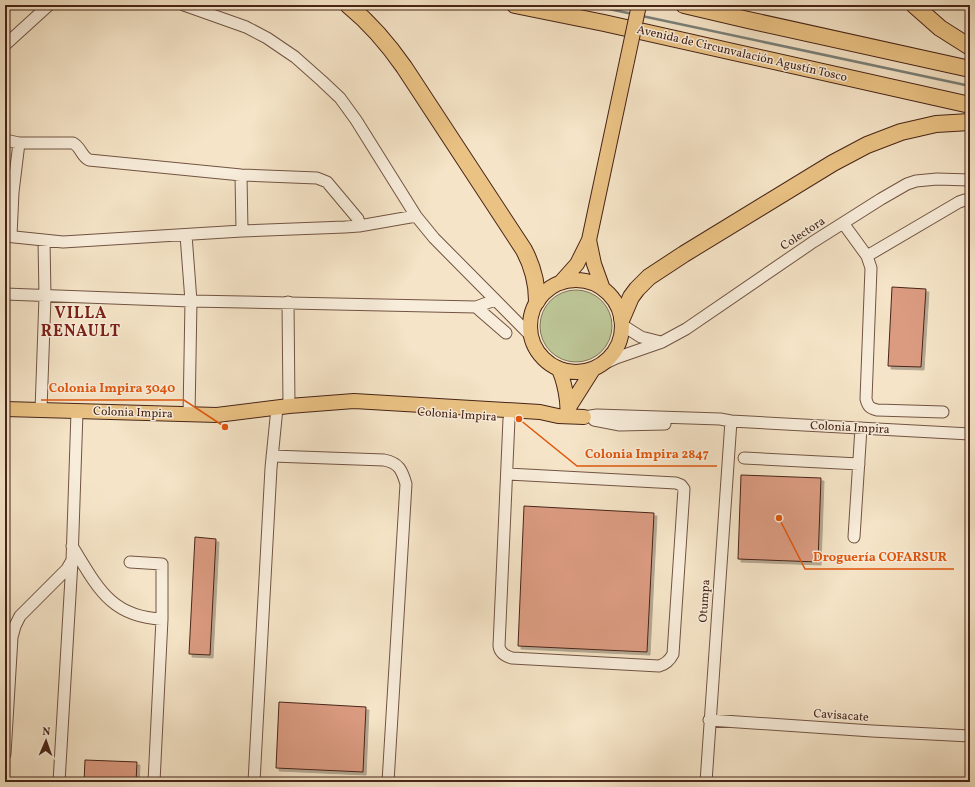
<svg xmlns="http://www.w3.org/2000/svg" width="975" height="787" font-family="Vollkorn,serif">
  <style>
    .green { fill: #bcc495; stroke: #827456 }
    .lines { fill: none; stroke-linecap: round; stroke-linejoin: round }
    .stream { stroke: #7a8078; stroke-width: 2.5 }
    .building { fill: #db9b81; stroke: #472417; filter: url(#shadow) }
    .minor-casing { stroke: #725443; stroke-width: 13 }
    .major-casing { stroke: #472417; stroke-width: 16 }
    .highway-casing { stroke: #472417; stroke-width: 18 }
    .minor { stroke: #f8eddb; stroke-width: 11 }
    .major { stroke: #eac284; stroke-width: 14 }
    .highway { stroke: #eac284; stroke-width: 16 }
    .major-bridge-casing { stroke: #472417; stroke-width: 16; stroke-linecap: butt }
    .major-bridge { stroke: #eac284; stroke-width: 14 }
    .labels { text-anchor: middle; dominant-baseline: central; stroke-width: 3; stroke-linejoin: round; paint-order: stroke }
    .street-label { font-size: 12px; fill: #472417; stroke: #f8eddb }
    .district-label { font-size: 16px; font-weight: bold; letter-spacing: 1px; fill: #7a1f14; stroke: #f8eddb }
    .leader { fill: none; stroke: #e0560d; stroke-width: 1.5 }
    .callout-dot { fill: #e0560d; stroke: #f8eddb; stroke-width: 1.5 }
    .callout-label { font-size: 13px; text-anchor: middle; font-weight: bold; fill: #e0560d; stroke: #f8eddb; stroke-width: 3; stroke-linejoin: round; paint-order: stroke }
  </style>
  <defs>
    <filter id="shadow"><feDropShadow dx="3" dy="3" stdDeviation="0" flood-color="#0004"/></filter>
  </defs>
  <rect width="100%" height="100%" fill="#f5e4c7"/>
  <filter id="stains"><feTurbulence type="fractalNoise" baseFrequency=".005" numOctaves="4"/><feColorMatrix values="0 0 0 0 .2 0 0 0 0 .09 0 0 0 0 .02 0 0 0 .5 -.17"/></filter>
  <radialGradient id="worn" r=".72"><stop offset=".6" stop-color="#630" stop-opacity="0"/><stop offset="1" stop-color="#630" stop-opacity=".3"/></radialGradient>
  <path class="green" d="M540 326a36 36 0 1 1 72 0a36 36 0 1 1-72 0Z"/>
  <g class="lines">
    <path class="stream" d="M589,5L633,14
      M642,16L970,86"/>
  </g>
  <path class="building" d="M892,287L926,289L921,367L888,366Z
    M741,475L821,478L818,562L738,559Z
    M524,506L654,513L647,652L518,646Z
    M195,537L216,539L210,655L189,654Z
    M279,702L366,707L363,772L276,768Z
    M85,760L137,762L136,782H84Z"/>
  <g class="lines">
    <defs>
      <path id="minor" d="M184,5L246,27L267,38L295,57L322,81L340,98L356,120L416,216L434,238L531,336
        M5,45L49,5
        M5,140L19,143H73C81,147 81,156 89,160L241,175L317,178L327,182L358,219L359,226
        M241,175L242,231
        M843,223L867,256L871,268L866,399C868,407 870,408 877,410L943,412
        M186,235L191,301L189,415
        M5,236L63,242L242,231L345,227L359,226L416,216
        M11,236L13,192L19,143
        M867,256L959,202L965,200H970
        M5,294L191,301L476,307L495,300
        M288,302L289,406
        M476,307L506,333
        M622,325L641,337L661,342
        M601,365L616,358L662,342L686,329L813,242L881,199L907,184L916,181L937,179L970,180
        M41,410L45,297L44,240
        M584,417L597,415L720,419L731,421L970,434
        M594,420L620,425L665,424
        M272,456L384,460C399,463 402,470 406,484L388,782
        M744,458L859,464
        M507,474L676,483L681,485L684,489L673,654C670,660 666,664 659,666L512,658C505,656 500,653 499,646L509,419
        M854,537L861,428
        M72,546C97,586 110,617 162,619
        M130,562L162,564V619L154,782
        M709,720L872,731L970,736
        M5,754L12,637L15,626L20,616L67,569L71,562
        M59,782L72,561L77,412
        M254,782L271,468L277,408
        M706,782L731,421"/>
      <path id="major" d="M589,240L594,264L603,289
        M530 326a46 46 0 1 1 92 0a46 46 0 1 1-92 0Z
        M560,283L577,264L589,240L627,61
        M558,368C564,379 569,403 567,416
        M5,409L217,415L289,406L354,401L540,412L558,416L584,417
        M568,409L594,368"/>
      <path id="highway" d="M348,5C370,23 388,44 404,67L524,250C533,267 537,282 537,301
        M515,5L604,23L970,105
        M684,5L748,20L970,69
        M914,5L940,28L970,47
        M622,318L631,297L637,289L649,277L684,254L833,163L867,145L901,132L936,124L970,122"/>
    </defs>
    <use href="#minor" class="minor-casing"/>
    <use href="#major" class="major-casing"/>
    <use href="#highway" class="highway-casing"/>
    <use href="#minor" class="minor"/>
    <use href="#major" class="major"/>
    <use href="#highway" class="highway"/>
    <defs>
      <path id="major-bridge" d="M627,61L639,5"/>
    </defs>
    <use href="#major-bridge" class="major-bridge-casing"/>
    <use href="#major-bridge" class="major-bridge"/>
  </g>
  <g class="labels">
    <g class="street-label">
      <text transform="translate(742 54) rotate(13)">Avenida de Circunvalación Agustín Tosco</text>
      <text transform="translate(803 234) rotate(-33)">Colectora</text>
      <text transform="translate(133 413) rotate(2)">Colonia Impira</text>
      <text transform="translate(457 415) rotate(4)">Colonia Impira</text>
      <text transform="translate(850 428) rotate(3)">Colonia Impira</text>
      <text transform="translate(705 601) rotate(-86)">Otumpa</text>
      <text transform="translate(841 716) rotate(4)">Cavisacate</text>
    </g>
    <g class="district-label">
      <text x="81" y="314">VILLA<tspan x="81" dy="18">RENAULT</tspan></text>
    </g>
  </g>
  <path class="leader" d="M225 427L184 400H41M519 419L577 466H717M779 518L805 569H954"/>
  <g class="callout-dot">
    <circle cx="225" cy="427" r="4"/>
    <circle cx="519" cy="419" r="4"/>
    <circle cx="779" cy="518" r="4"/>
  </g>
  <g class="callout-label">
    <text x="112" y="392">Colonia Impira 3040</text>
    <text x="647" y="458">Colonia Impira 2847</text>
    <text x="880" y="561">Droguería COFARSUR</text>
  </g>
  <rect width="975" height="787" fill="none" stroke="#f5e4c7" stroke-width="20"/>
  <rect x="6" y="6" width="963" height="775" fill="none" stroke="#472417" stroke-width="2"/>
  <rect x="10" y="10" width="955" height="767" fill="none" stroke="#472417"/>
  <g transform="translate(46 741) rotate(2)" stroke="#f8eddb" stroke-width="3" paint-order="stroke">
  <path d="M0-3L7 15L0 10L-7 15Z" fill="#472417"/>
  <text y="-6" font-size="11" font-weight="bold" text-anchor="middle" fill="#472417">N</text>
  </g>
  <rect width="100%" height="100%" filter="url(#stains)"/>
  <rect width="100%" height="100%" fill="url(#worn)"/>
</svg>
